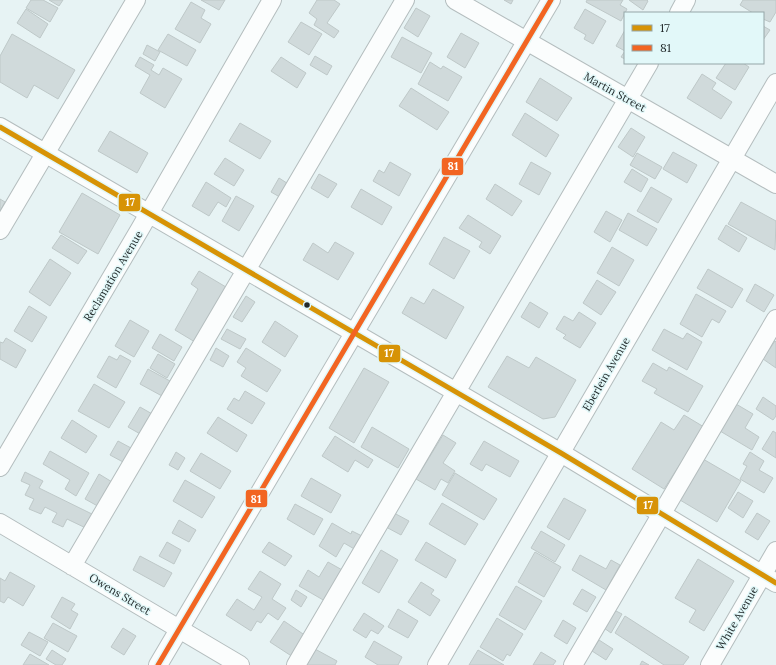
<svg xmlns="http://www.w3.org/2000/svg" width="776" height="665" font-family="Lora,serif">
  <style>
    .building { fill: #d0dadb; stroke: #bec8c8 }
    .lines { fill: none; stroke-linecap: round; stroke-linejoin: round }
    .minor-casing { stroke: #b4bdbe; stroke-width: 20 }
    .minor { stroke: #fbfdfd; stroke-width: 18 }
    .bus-1-casing { stroke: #e2f8f9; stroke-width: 8 }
    .bus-2-casing { stroke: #e2f8f9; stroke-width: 8 }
    .bus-1 { stroke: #d79306; stroke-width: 5 }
    .bus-2 { stroke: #f26522; stroke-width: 5 }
    .bus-dot { fill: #222a2b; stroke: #e2f8f9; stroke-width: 1.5 }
    .labels { text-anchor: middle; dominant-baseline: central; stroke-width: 3; stroke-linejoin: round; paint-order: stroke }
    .street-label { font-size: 11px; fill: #222a2b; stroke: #e2f8f9 }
    .line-badge { stroke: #e2f8f9; stroke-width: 1.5 }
    .badge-label { font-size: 11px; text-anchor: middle; font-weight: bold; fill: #fff }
  </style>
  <rect width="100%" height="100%" fill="#e7f3f4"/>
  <path class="building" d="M31,0H43L58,8L50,22L26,8Z
    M49,0H63L59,6Z
    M201,0H225L219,10Z
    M317,0H334L340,4L327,23L339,31L334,38L314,25L317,19L309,13Z
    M504,0H513L511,4Z
    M587,0H623L620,5L627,9L621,21L586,2Z
    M629,0H647L648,1L643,10Z
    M743,0H776V12L770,22L763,19V13H753L740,5Z
    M191,2L205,10L201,18L211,24L200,43L175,29Z
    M416,8L430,16L418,37L404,28Z
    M26,9L48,24L40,38L17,23Z
    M585,9L606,21L593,44L584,39L586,35L574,28Z
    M301,22L322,34L309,55L288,42Z
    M763,26L770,30L763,40Z
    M625,30V59L621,57L625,51L616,46Z
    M461,33L479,43L465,68L447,57Z
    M12,34L75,70L58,99L34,85L27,98L0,82V56Z
    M168,34L196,50L187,66L158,50Z
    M402,37L432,53L421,73L391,57Z
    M147,45L160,52L155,61L143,54Z
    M315,56L332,66L327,75L310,65Z
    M140,57L154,65L151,70L159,75L163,68L182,79L165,108L140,93L150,75L135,66Z
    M281,57L306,73L297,88L271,71Z
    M430,62L441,69L443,66L462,77L448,101L418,84Z
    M726,63H743L749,67L735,90L716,78Z
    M702,74L716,83L712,89L732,102L721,119L687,98Z
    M540,78L572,98L557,121L526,102Z
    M411,88L449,112L437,130L399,106Z
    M525,113L559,135L546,157L512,135Z
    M240,123L271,141L260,159L229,141Z
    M631,128L645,137L633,157L618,147Z
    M110,131L148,153L137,173L98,151Z
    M673,152L697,165L687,183L663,169Z
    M637,153L662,167L655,179L630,165Z
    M225,158L244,170L234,186L214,174Z
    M390,162L411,174L399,196L373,181L379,170L384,173Z
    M531,162L551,173L539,195L519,184Z
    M632,169L648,179L641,192L624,182Z
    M319,174L337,184L328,198L311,188Z
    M279,178L293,187L285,200L271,192Z
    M206,182L231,198L226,207L218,202L209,216L192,206Z
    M495,184L522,201L512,216L486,199Z
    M651,187L672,199L658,223L637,211Z
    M361,189L392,207L382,225L351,207Z
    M82,193L120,215L98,254L59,232Z
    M236,196L254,206L239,231L222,221Z
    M0,199L5,202L0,211Z
    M741,202L776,221L775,250L728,224Z
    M606,211L622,220L610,242L594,232Z
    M628,213L657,229L647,246L619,230Z
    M468,215L501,236L490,254L479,247L482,242L459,228Z
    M726,225L747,238L739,252L718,239Z
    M61,235L87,251L78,264L52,248Z
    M444,237L470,251L454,279L429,264Z
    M335,242L354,253L338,280L303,260L313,243L328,253Z
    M612,247L634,260L619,286L597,273Z
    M50,259L71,273L50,306L29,292Z
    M708,269L743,289L732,308L697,288Z
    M199,271L231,290L200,345L175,330L198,289L191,284Z
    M597,280L616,292L601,315L583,303Z
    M755,284L774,295L764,312L746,301Z
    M433,289L464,307L446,339L402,313L411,297L424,304Z
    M696,294L726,311L719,323L712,319L702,337L680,324Z
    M246,296L255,302L242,322L233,317Z
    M530,302L548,313L539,328L521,317Z
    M29,306L47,317L32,342L14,331Z
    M579,312L596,323L580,348L563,338L566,335L556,329L564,316L573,321Z
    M130,320L149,331L134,357L115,346Z
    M275,321L298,336L285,357L262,342Z
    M227,329L246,339L240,349L221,339Z
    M664,329L683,339L687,333L702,342L687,370L652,350Z
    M160,334L182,347L174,361L152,348Z
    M6,338L26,350L16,368L0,359V342L3,343Z
    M775,341L776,342V368L763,359Z
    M216,348L229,356L223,367L210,360Z
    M246,348L281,370L267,392L241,376L246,368L237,362Z
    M158,354L175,364L167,378L150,368Z
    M120,355L131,361L116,388L97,377L109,356L117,360Z
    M507,356L529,368L536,357L576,380L555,417L543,419L488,387Z
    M653,363L667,371L669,367L703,386L688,412L654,393L657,389L642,381Z
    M364,368L389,382L354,443L329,428Z
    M148,369L170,381L162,396L140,384Z
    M94,384L125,402L109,428L78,411Z
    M245,391L265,403L252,424L227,409L234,398L239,401Z
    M763,397L776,406V416L773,420L756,409Z
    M736,404L753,414L745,428L759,437L752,450L720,431Z
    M140,407L154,415L142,435L128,427Z
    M684,415L704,427L664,489L632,469L661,422L674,430Z
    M218,417L247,435L237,452L207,433Z
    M72,420L97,436L86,453L61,438Z
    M372,427L409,449L398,468L361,447Z
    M773,431L776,433V458L762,449Z
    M443,435L456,443L443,463L455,471L448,483L441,479L435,490L416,479Z
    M335,436L373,460L368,468L355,460L348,472L322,456Z
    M118,441L131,448L123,462L110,455Z
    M484,441L519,461L510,477L486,464L482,471L470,464Z
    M50,451L89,473L76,496L65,489L70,480L43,464Z
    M176,452L185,458L178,470L169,465Z
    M750,452L764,461L759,470L773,478L764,493L740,479L747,466L743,464Z
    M201,453L231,471L220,489L190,471Z
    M703,459L741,481L717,522L680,500Z
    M25,472L43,481L39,488L96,516L90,530L67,519L63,527L52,522L57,513L45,507L41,514L29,509L34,499L25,495L30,485L21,481Z
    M455,473L497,499L484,520L442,495Z
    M99,474L117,485L103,509L85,499Z
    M311,478L341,495L331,513L301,496Z
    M185,480L215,497L202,518L173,501Z
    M738,492L753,501L743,518L728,508Z
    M564,498L586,510L569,540L547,527Z
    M442,503L478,524L465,545L429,524Z
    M295,504L323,519L314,535L287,519Z
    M394,513L409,521L401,535L386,527Z
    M757,513L770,521L758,540L745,532Z
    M179,520L196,530L189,542L172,533Z
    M332,523L351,534L352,531L364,537L356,550L344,543L336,557L319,546Z
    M541,531L565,545L555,562L531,548Z
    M167,542L181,550L174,564L159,556Z
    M269,542L292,556L285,566L262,552Z
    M426,542L456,560L446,578L415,560Z
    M381,550L398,560L379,593L362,583Z
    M535,552L561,567L544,597L518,582Z
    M580,555L606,569L611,560L620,565L606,590L572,570Z
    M140,556L172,573L164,587L133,570Z
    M698,559L734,581L704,631L689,622L696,610L675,598Z
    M328,562L344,571L325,601L299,586L308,570L319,577Z
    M260,571L281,584L272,599L286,608L278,620L268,613L261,623L257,621L251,631L226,615L237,599L254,610L262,597L248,589Z
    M10,572L35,586L23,606L8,597L4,603L0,601V578L5,581Z
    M421,582L434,590L431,594L440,600L430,616L408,602Z
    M516,586L542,601L525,630L499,615Z
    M582,589L596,597L587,612L573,604Z
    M296,590L307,597L301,607L291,600Z
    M62,597L75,604L71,610L78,614L70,629L51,617Z
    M398,609L418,621L408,638L388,627Z
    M614,610L622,614L611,633L604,628Z
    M364,613L384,626L378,634L371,630L366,638L353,630Z
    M625,616L689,657L683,665H664L615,633Z
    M497,618L523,634L510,656L507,654L503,661L480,647Z
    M563,620L576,628L567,644L554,636Z
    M284,621L306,636L293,657L270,642Z
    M53,623L77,636L68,652L44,638Z
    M123,628L136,636L124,655L111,647Z
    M29,632L48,642L40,656L21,645Z
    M599,640L613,649L606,660L592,651Z
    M374,641L402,657L398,665H378L365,657Z
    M315,649L337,661L335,665H306Z
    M52,650L66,659L62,665H56L46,659Z
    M478,650L504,665H469Z
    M541,652L556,661L553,665H533Z
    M30,654L49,665H23Z
    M642,661L649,665H640Z"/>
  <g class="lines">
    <defs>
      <path id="minor" d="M455,0L776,184
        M679,13L686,0
        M0,127L561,453L776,583
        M0,230L136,0
        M0,467L140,229L272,0
        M0,523L240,665
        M72,566L405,0
        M158,665L551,0
        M296,665L649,63
        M437,665L776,83
        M573,665L776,319
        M710,665L776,551"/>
    </defs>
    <use href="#minor" class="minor-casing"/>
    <use href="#minor" class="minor"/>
    <defs>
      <path id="bus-1" d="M0,127L561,453L776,583"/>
      <path id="bus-2" d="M158,665L551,0"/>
    </defs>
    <use href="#bus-1" class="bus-1-casing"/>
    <use href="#bus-2" class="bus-2-casing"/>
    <use href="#bus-1" class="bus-1"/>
    <use href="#bus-2" class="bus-2"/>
  </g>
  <circle class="bus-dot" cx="307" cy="305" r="3.5"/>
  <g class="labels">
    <g class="street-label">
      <text transform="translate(615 92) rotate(29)">Martin Street</text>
      <text transform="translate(113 276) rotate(-59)">Reclamation Avenue</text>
      <text transform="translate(606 374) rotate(-60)">Eberlein Avenue</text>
      <text transform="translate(120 594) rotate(31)">Owens Street</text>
      <text transform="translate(737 618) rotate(-60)">White Avenue</text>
    </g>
  </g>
  <g class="line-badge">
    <rect x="441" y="157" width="23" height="19" rx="4" fill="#f26522"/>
    <rect x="118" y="193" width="23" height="19" rx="4" fill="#d79306"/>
    <rect x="378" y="344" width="23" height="19" rx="4" fill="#d79306"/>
    <rect x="245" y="489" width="23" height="19" rx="4" fill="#f26522"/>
    <rect x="636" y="496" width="23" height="19" rx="4" fill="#d79306"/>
  </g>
  <g class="badge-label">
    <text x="453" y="170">81</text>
    <text x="130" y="206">17</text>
    <text x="389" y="357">17</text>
    <text x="256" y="503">81</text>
    <text x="648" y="509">17</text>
  </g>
  <rect x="624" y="12" width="140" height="52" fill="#e2f8f9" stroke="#95a6a7"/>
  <rect x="632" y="25" width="20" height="6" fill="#d79306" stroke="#95a6a7"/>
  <text x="660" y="32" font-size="12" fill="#222a2b">17</text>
  <rect x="632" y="45" width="20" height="6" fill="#f26522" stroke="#95a6a7"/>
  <text x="660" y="52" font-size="12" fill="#222a2b">81</text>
</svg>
